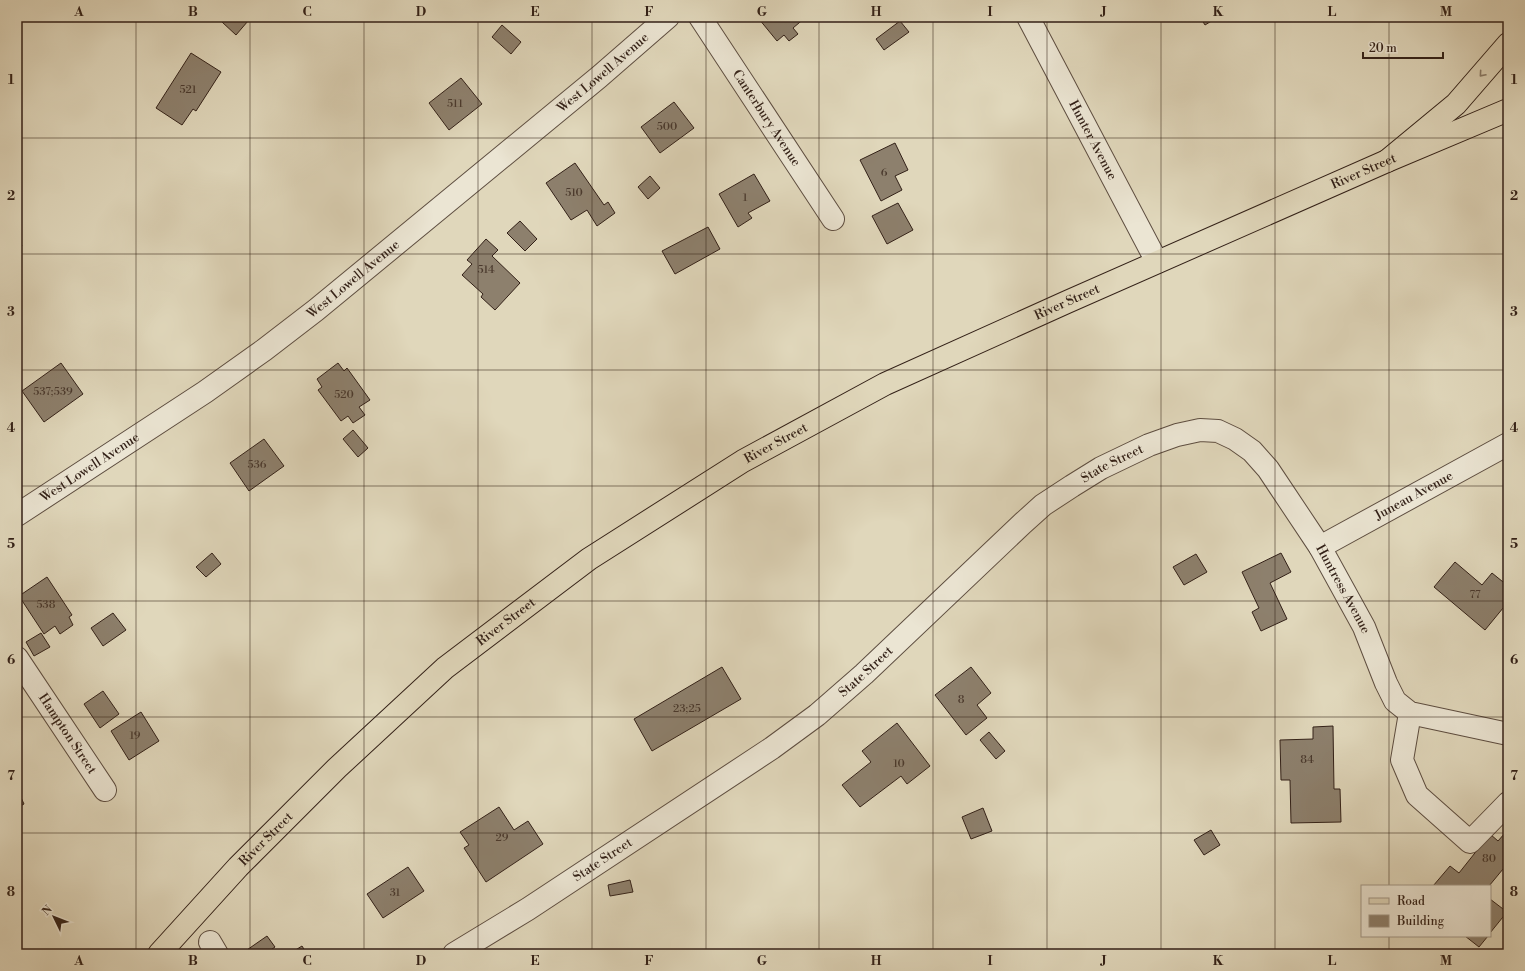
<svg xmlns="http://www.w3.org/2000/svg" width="1525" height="971" font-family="'Libre Bodoni',serif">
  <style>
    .building { fill: #8d806d; stroke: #332118 }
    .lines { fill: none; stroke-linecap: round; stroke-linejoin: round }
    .minor-casing { stroke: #5e4e41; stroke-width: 24 }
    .major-casing { stroke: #332118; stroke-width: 24 }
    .highway-casing { stroke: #332118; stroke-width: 24 }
    .minor { stroke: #ebe5d3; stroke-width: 22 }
    .major { stroke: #e0d7bb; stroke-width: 22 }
    .highway { stroke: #e0d7bb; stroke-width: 22 }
    .oneway { stroke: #8a7c6a }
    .grid { fill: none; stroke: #332118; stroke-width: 1; stroke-opacity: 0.55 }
    .labels { text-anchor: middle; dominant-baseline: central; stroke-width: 3; stroke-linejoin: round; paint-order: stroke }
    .number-label { font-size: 11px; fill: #4a392d }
    .street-label { font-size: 13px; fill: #332118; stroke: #ebe5d3 }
    .neatline { fill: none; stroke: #332118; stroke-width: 1.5 }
    .grid-label { font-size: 13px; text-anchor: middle; font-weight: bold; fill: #332118 }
  </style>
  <rect width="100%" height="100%" fill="#e0d7bb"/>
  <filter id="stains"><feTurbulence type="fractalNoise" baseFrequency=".005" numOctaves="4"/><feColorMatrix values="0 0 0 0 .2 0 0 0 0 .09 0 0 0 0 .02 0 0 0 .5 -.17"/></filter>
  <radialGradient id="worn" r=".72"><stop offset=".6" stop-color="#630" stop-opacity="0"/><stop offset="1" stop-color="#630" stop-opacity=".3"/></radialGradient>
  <path class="building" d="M227,17H244L248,21L236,35L222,22Z
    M761,17H806L793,28L798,34L789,41L784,35L777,41L759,19Z
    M1200,17H1218L1205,25Z
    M900,21L909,32L884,50L876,39Z
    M502,25L521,42L511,54L492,37Z
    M191,53L221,72L196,111L193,109L182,125L156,108Z
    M461,78L482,104L449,130L429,103Z
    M674,102L694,128L660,153L641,127Z
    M895,143L908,170L895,176L902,190L881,201L860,160Z
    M575,163L604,205L608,202L615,213L597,226L587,210L571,220L546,183Z
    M754,174L770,201L748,213L752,218L738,227L719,194Z
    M650,176L660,188L648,199L638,187Z
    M898,203L913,230L887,244L872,216Z
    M520,221L537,239L525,251L507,233Z
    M708,227L720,249L675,274L662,251Z
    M486,239L498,250L492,256L520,283L495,310L481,297L483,294L462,275L472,264L467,260Z
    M17,242L22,245L17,254Z
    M61,363L83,394L44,422L22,391Z
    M338,363L344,371L347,368L370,400L359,407L365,415L353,423L348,416L341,421L318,390L322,387L317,379Z
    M353,430L368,448L358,457L343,439Z
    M264,439L284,466L249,491L230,463Z
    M212,553L221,564L206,577L196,567Z
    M1281,553L1291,572L1270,583L1287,619L1261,631L1252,612L1259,608L1242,572Z
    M1196,554L1207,572L1184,585L1173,567Z
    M1455,562L1482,585L1492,573L1508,586V602L1485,630L1434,587Z
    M47,577L72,615L69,617L73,625L60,634L55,626L44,634L19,596Z
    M113,613L126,630L103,646L91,628Z
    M41,633L50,647L34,656L26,642Z
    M722,667L741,699L652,751L634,719Z
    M971,667L991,693L977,705L987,718L966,735L935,695Z
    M103,691L119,714L100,728L84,704Z
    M141,712L159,741L129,760L111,731Z
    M897,723L930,766L907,784L901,776L860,807L842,785L871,762L862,751Z
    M1333,726L1334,789H1340L1341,822L1291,823L1290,780H1281L1280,740L1313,739V727Z
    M989,732L1005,751L996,759L980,740Z
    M17,789L24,804L17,808Z
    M499,807L514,830L528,821L543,844L486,882L464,848L469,845L460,832Z
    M983,808L992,831L971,839L962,817Z
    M1211,830L1220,845L1204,855L1194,840Z
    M1505,833L1508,836V856L1506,858L1508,860V863L1489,886H1433L1450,866L1459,873L1490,834L1498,841Z
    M408,867L424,891L383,918L367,894Z
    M630,880L633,892L610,896L608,885Z
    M1490,899L1507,912L1490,933Z
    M267,936L275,947L265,954H245L244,952Z
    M1465,936H1488L1479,947Z
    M302,946L307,954H289Z"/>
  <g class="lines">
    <defs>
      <g id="minor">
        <path id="s1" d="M700,17L833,219"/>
        <path id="s2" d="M1028,17L1157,262"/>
        <path id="s3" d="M17,515L205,392L264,350L316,310L599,77L668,17"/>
        <path id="s4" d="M1320,547L1508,444"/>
        <path id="s5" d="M17,658L105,790"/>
        <path d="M1410,713L1402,760L1417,795L1470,842L1508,803"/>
        <path d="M210,942L217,954"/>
        <path id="s6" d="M454,954L528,909L772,748L817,715L864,674L1023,523L1043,505L1072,486L1101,468L1149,445L1177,435L1200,430L1218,431L1235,439L1252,451L1268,469L1320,547L1364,627L1386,683L1395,701L1410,713L1508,734"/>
      </g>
      <g id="major">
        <path id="s7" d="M159,954L238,867L337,768L445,668L589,559L743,461L885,384L1067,302L1387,161L1508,110"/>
      </g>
      <path id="highway" d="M1387,161L1456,104L1508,44"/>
    </defs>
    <use href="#minor" class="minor-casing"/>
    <use href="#major" class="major-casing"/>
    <use href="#highway" class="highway-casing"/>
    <use href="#minor" class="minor"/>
    <use href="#major" class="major"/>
    <use href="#highway" class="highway"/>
  </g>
  <defs><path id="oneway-chevron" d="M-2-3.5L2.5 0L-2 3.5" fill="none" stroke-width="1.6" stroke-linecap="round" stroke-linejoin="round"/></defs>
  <use class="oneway" href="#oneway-chevron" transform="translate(1482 74) rotate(131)"/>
  <path class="grid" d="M136,17V954M250,17V954M364,17V954M478,17V954M592,17V954M706,17V954M819,17V954M933,17V954M1047,17V954M1161,17V954M1275,17V954M1389,17V886M17,138H1508M17,254H1508M17,370H1508M17,486H1508M17,601H1508M17,717H1508M17,833H1508M1389,936V954"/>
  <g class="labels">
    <g class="number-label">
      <text x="188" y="90">521</text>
      <text x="455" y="104">511</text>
      <text x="667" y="127">500</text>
      <text x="884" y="173">6</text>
      <text x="574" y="193">510</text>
      <text x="745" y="198">1</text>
      <text x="486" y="270">514</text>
      <text x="53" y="392">537;539</text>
      <text x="344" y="395">520</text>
      <text x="257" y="465">536</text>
      <text x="1475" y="595">77</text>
      <text x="46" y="605">538</text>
      <text x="961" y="700">8</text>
      <text x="687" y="709">23;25</text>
      <text x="135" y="736">19</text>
      <text x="1307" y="760">84</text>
      <text x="899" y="764">10</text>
      <text x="502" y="838">29</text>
      <text x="1489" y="859">80</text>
      <text x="395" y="893">31</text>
    </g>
    <g class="street-label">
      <text stroke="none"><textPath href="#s3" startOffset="735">West Lowell Avenue</textPath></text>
      <text stroke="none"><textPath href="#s1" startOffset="121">Canterbury Avenue</textPath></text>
      <text stroke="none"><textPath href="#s2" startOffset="139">Hunter Avenue</textPath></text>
      <text stroke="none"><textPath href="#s7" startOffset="1453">River Street</textPath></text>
      <text stroke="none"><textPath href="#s3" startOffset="411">West Lowell Avenue</textPath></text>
      <text stroke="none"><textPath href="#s7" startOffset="1129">River Street</textPath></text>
      <text stroke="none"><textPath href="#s7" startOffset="805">River Street</textPath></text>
      <text stroke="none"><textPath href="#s6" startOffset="824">State Street</textPath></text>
      <text stroke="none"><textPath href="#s3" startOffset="87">West Lowell Avenue</textPath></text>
      <text stroke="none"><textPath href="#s4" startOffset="107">Juneau Avenue</textPath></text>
      <text stroke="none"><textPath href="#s6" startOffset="1142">Huntress Avenue</textPath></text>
      <text stroke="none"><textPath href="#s7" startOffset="481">River Street</textPath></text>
      <text stroke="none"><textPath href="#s6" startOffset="500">State Street</textPath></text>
      <text stroke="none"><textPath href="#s5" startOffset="91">Hampton Street</textPath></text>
      <text stroke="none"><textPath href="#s7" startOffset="157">River Street</textPath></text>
      <text stroke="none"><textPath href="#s6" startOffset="176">State Street</textPath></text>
    </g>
  </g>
  <rect width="1525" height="971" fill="none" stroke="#e0d7bb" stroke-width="44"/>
  <rect x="1361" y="885" width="130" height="52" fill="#ebe5d3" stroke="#a19788"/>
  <rect x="1369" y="898" width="20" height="6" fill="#e0d7bb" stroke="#a19788"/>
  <text x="1397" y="905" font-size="12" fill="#332118">Road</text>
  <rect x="1369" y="915" width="20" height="12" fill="#8d806d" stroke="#a19788"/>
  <text x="1397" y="925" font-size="12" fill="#332118">Building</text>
  <g transform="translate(54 917) rotate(313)" stroke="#ebe5d3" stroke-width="3" paint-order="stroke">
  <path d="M0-3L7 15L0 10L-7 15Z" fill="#332118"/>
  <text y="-6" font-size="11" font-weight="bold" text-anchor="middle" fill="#332118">N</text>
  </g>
  <path d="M1363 52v6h80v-6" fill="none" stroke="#332118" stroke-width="2"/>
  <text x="1369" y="52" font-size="12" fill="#332118" stroke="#ebe5d3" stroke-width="3" paint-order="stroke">20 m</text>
  <rect x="22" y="22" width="1481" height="927" class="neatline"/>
  <g class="grid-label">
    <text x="79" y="16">A</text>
    <text x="193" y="16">B</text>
    <text x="307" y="16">C</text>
    <text x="421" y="16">D</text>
    <text x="535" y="16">E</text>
    <text x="649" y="16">F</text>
    <text x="762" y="16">G</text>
    <text x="876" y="16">H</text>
    <text x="990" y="16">I</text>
    <text x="1104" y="16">J</text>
    <text x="1218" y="16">K</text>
    <text x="1332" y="16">L</text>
    <text x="1446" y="16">M</text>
    <text x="11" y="84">1</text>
    <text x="1514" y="84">1</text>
    <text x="11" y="200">2</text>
    <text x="1514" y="200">2</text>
    <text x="11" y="316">3</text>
    <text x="1514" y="316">3</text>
    <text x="11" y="432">4</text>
    <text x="1514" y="432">4</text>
    <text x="11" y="548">5</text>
    <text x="1514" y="548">5</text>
    <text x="11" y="664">6</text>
    <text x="1514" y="664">6</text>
    <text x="11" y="780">7</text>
    <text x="1514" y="780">7</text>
    <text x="11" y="896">8</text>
    <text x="1514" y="896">8</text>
    <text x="79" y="965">A</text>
    <text x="193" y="965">B</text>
    <text x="307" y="965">C</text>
    <text x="421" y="965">D</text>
    <text x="535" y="965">E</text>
    <text x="649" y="965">F</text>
    <text x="762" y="965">G</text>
    <text x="876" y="965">H</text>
    <text x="990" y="965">I</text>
    <text x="1104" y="965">J</text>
    <text x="1218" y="965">K</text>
    <text x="1332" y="965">L</text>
    <text x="1446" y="965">M</text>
  </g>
  <rect width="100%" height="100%" filter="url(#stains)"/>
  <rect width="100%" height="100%" fill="url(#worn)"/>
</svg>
